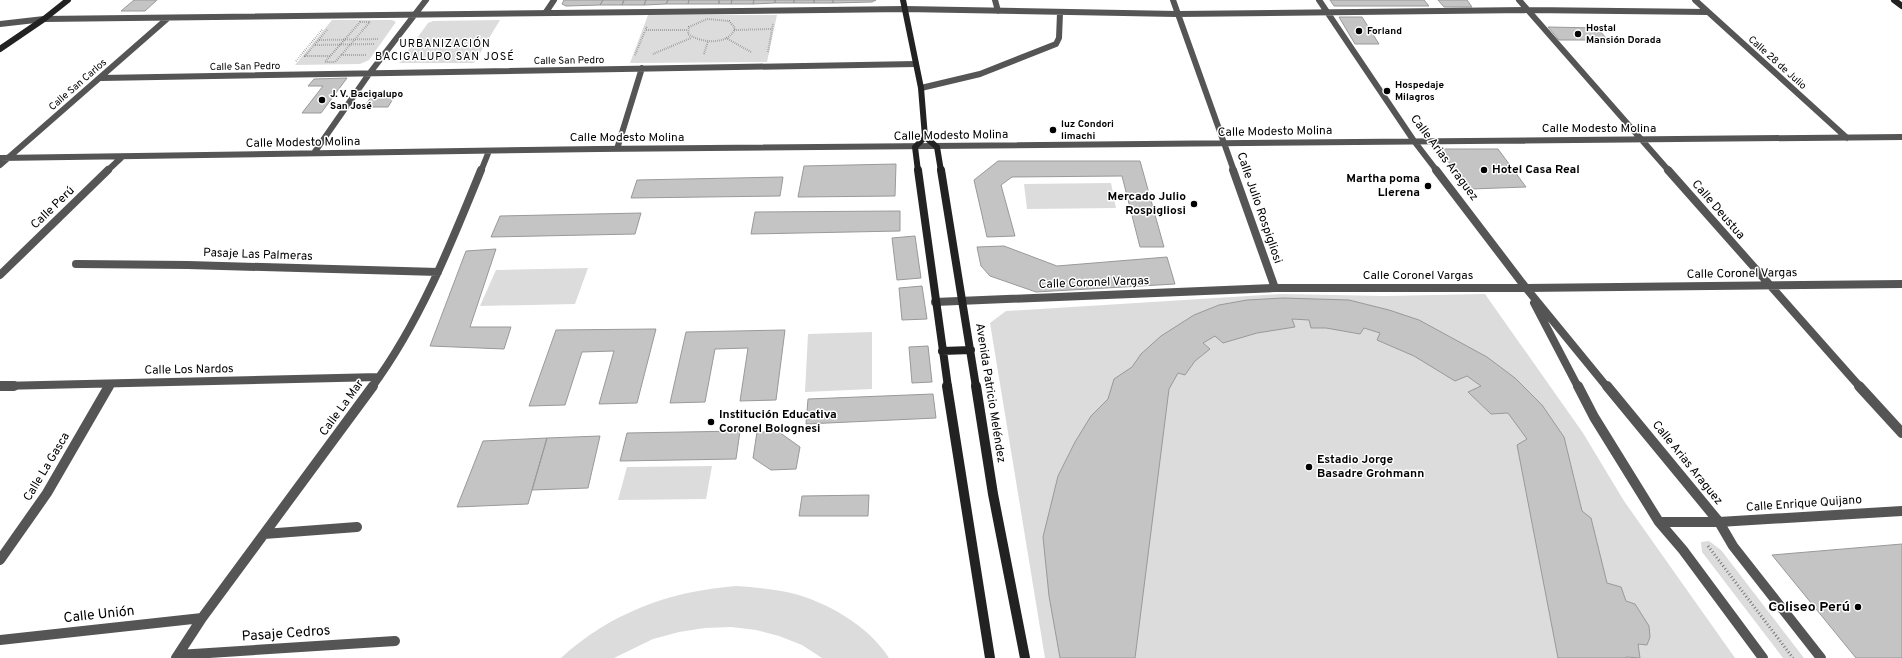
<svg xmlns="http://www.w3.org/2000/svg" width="1902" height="658" font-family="Overpass,sans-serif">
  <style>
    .green { fill: #dcdcdc }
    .building { fill: #c4c4c4; stroke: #999 }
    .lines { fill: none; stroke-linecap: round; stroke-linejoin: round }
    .path-far1 { stroke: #777; stroke-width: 2; stroke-dasharray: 0.5 1.5; stroke-linecap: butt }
    .path { stroke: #777; stroke-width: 3; stroke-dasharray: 1 2.5; stroke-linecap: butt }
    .street-far2 { stroke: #555; stroke-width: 6 }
    .street-far1 { stroke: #555; stroke-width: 8 }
    .street { stroke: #555; stroke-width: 10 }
    .secondary-far2 { stroke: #222; stroke-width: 6 }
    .secondary-far1 { stroke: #222; stroke-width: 8 }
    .secondary { stroke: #222; stroke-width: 10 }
    .poi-dot { fill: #000; stroke: #fff; stroke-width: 1.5 }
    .labels { text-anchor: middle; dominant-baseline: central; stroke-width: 3; stroke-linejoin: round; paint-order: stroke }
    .far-poi-label { font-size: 10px; font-weight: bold; fill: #000; stroke: #fff; text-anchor: start }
    .far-street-label { font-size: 10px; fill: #000; stroke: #fff }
    .far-neighbourhood-label { font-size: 11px; letter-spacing: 1px; fill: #000; stroke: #fff }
    .street-label { font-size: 12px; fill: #000; stroke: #fff }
    .poi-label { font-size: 12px; font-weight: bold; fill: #000; stroke: #fff; text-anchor: start }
    .near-poi-label { font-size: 14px; font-weight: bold; fill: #000; stroke: #fff; text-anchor: end }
    .near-street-label { font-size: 14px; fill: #000; stroke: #fff }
  </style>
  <rect width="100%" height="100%" fill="#fff"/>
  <path class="green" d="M648,15H777L767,62L630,63Z
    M332,20H392L396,22L369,60L360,64L295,65Z
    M500,20L474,63H399L428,23L433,21Z
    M1111,183L1116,208L1027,209L1024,184Z
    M588,268L575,304L480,306L496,270Z
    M1281,294L1385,296L1485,294L1583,433L1624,501L1735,658H1045L990,323L1006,311Z
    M872,332V389L805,392L808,334Z
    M712,466L706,499L618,500L627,467Z
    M1709,541L1721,550L1804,658H1783L1702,552L1701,542Z
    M736,586C755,587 773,589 791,593C827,602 869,626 889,658H822L802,645L779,636L756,630L731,627L705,628L679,632L653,639L614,658H561C610,613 670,591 736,586Z"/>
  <path class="building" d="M134,0H157L145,11H121Z
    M564,0H603L600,5L566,6L562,4Z
    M603,0H624L622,5H600Z
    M624,0H646L644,5H622Z
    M646,0H668L666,4L644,5Z
    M668,0H689L688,4H666Z
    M689,0H719V4H688Z
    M719,0H732L731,4H719Z
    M732,0H754L753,4H731Z
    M754,0H775V3L753,4Z
    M775,0H794V3H775Z
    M794,0H814V3H794Z
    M814,0H833V3H814Z
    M833,0H876L872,2L833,3Z
    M1330,0H1424L1429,6H1334Z
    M1438,0H1467L1472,7H1444Z
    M1339,17H1362L1379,44H1355Z
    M1548,27L1597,28L1608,40H1559Z
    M347,78L321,113H302L323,86H308L314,79Z
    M397,92L388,107H364L374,93Z
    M1444,149H1498L1526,187L1471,189L1441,153Z
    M998,161H1140L1164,247H1140L1122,176L1012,177L1001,185L1015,236L987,237L974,180Z
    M896,164L895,196L798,197L804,166Z
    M783,177L780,196L631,198L637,180Z
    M900,211V231L751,234L755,212Z
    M641,213L635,234L491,237L500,216Z
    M915,236L921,278L897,280L892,238Z
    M1004,246L1057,266L1167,257L1175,284L1036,292L990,276L981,266L977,247Z
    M496,249L470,327H511L504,349L430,346L466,251Z
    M922,286L927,319L902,320L899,288Z
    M1283,298L1349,300L1389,310L1419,320L1487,357L1515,378L1542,405L1564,437L1582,511L1591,518L1607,583L1621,587L1626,601L1635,604L1649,626L1650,637L1647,645L1638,644L1640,658L1626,657V658H1558L1517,445L1527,439L1508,413L1491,414L1468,392L1481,386L1467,376L1455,381L1414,356L1377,340L1380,333L1364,328L1360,334L1326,328H1311L1309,320L1292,319L1295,327L1257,333L1223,343L1215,336L1203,343L1210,349L1195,361L1185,375L1178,373L1169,389L1135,658H1060L1049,596L1043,537L1058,476L1075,442L1091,416L1108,399L1114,379L1132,367L1141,354L1161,336L1194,315L1219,305L1247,300Z
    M656,329L637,403L599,404L614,351L582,352L565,405L529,406L556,330Z
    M785,330L776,400L740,401L748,348L715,349L705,402L670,403L686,332Z
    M928,346L932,382L912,383L909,347Z
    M933,394L936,418L806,424L808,399Z
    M740,431L736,459L620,461L627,433Z
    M757,432H779L800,447L796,469L771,470L753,458Z
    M600,436L588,488L532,490L547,438Z
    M547,438L528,504L457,507L483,441Z
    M869,495L868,516H799L802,496Z
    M1902,544V658H1856L1772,555Z"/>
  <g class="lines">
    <path class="path-far1" d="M707,19L729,21L735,28C729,46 700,43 688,34L689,27Z
      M360,22H370L335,62H325Z
      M327,30L305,56H330
      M646,30H688
      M734,30L771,29
      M726,38L751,52
      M319,40L379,39
      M315,45L374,44
      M768,52L773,24
      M653,54L691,38
      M704,54L708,41
      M341,55H366
      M635,55L647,26
      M296,61L322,30"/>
    <path class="path" d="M1708,546L1793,658"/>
    <path class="street-far2" d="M995,0L998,11
      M1173,0L1234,171
      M1319,0L1414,141L1437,171
      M1519,0L1669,171
      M1695,0L1847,138
      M546,12L554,0
      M0,24L44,19L905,9L1177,14L1529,10L1708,12
      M101,78L916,64
      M921,88L980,74L1056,44L1059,38L1060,13
      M617,149L642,68
      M314,153L369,74L426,0
      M0,158L598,149L1902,137
      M0,165L168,18
      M107,171L122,157
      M481,171L489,151"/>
    <path class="street-far1" d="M1233,170L1275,288
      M1436,170L1526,288L1607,387
      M1668,170L1860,387
      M76,264L188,265L438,272
      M0,275L108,170
      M935,302L1275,288H1526L1902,284
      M1534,303L1578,387
      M0,386L379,377
      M108,387L110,384
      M372,387C420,322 451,244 481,170"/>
    <path class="street" d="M0,386H14
      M1578,386L1594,417L1659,522L1683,550L1763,658
      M1607,386L1719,522L1733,546L1821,658
      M1859,386L1902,433
      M1659,522H1719L1902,511
      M264,534L357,527
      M0,560L47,493L109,386
      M0,640L202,618
      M178,655L395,641
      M176,658L202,618L373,386"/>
    <path class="secondary-far2" d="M903,0L921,88L925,137L937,147L941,171
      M1894,0L1902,6
      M0,49L44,19L68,0
      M918,171L915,147L925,137"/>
    <path class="secondary-far1" d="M918,170L948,387
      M941,170L976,387
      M942,351L971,350"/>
    <path class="secondary" d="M947,386L990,658
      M976,386L993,494L1025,658"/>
  </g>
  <g class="poi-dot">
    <circle cx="1359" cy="31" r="4"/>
    <circle cx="1578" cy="34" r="4"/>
    <circle cx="1387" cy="91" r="4"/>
    <circle cx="322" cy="100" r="4"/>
    <circle cx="1053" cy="130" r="4"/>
    <circle cx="1484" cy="170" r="4"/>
    <circle cx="1428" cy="186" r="4"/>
    <circle cx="1194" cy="204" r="4"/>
    <circle cx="711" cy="422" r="4"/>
    <circle cx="1309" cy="467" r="4"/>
    <circle cx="1858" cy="607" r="4"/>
  </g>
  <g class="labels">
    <g class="far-poi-label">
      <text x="1586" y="28">Hostal<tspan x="1586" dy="12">Mansión Dorada</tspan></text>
      <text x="1367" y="31">Forland</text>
      <text x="1395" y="85">Hospedaje<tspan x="1395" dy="12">Milagros</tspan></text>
      <text x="330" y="94">J. V. Bacigalupo<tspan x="330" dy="12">San José</tspan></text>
      <text x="1061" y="124">luz Condori<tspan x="1061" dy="12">limachi</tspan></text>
    </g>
    <g class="far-street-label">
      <text transform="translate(569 61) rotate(-1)">Calle San Pedro</text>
      <text transform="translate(1777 63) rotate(42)">Calle 28 de Julio</text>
      <text transform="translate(245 67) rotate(-1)">Calle San Pedro</text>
      <text transform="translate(78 85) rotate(-41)">Calle San Carlos</text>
    </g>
    <g class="far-neighbourhood-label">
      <text x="445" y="44">URBANIZACIÓN<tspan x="445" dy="13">BACIGALUPO SAN JOSÉ</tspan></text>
    </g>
    <g class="street-label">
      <text x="1599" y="129">Calle Modesto Molina</text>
      <text transform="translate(1275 132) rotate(-1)">Calle Modesto Molina</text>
      <text transform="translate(951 136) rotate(-1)">Calle Modesto Molina</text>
      <text x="627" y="138">Calle Modesto Molina</text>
      <text transform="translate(303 143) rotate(-1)">Calle Modesto Molina</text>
      <text transform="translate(1444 158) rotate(53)">Calle Arias Araguez</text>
      <text transform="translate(53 208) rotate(-44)">Calle Perú</text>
      <text transform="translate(1259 208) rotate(71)">Calle Julio Rospigliosi</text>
      <text transform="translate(1718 210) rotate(49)">Calle Deustua</text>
      <text transform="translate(258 255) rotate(2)">Pasaje Las Palmeras</text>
      <text transform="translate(1742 274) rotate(-1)">Calle Coronel Vargas</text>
      <text x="1418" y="276">Calle Coronel Vargas</text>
      <text transform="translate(1094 283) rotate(-2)">Calle Coronel Vargas</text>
      <text transform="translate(189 370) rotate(-1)">Calle Los Nardos</text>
      <text transform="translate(990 393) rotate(81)">Avenida Patricio Meléndez</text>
      <text transform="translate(342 408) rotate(-54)">Calle La Mar</text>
      <text transform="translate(1687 463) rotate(51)">Calle Arias Araguez</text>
      <text transform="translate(47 467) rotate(-59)">Calle La Gasca</text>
      <text transform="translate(1804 504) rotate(-4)">Calle Enrique Quijano</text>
    </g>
    <g class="poi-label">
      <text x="1492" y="170">Hotel Casa Real</text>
      <text x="1420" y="179" text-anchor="end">Martha poma<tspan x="1420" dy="14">Llerena</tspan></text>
      <text x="1186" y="197" text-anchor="end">Mercado Julio<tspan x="1186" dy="14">Rospigliosi</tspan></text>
      <text x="719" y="415">Institución Educativa<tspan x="719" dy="14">Coronel Bolognesi</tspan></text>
      <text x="1317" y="460">Estadio Jorge<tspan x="1317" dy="14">Basadre Grohmann</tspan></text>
    </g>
    <g class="near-poi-label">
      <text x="1850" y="607">Coliseo Perú</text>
    </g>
    <g class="near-street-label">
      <text transform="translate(99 615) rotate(-6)">Calle Unión</text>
      <text transform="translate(286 634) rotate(-4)">Pasaje Cedros</text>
    </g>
  </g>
</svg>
